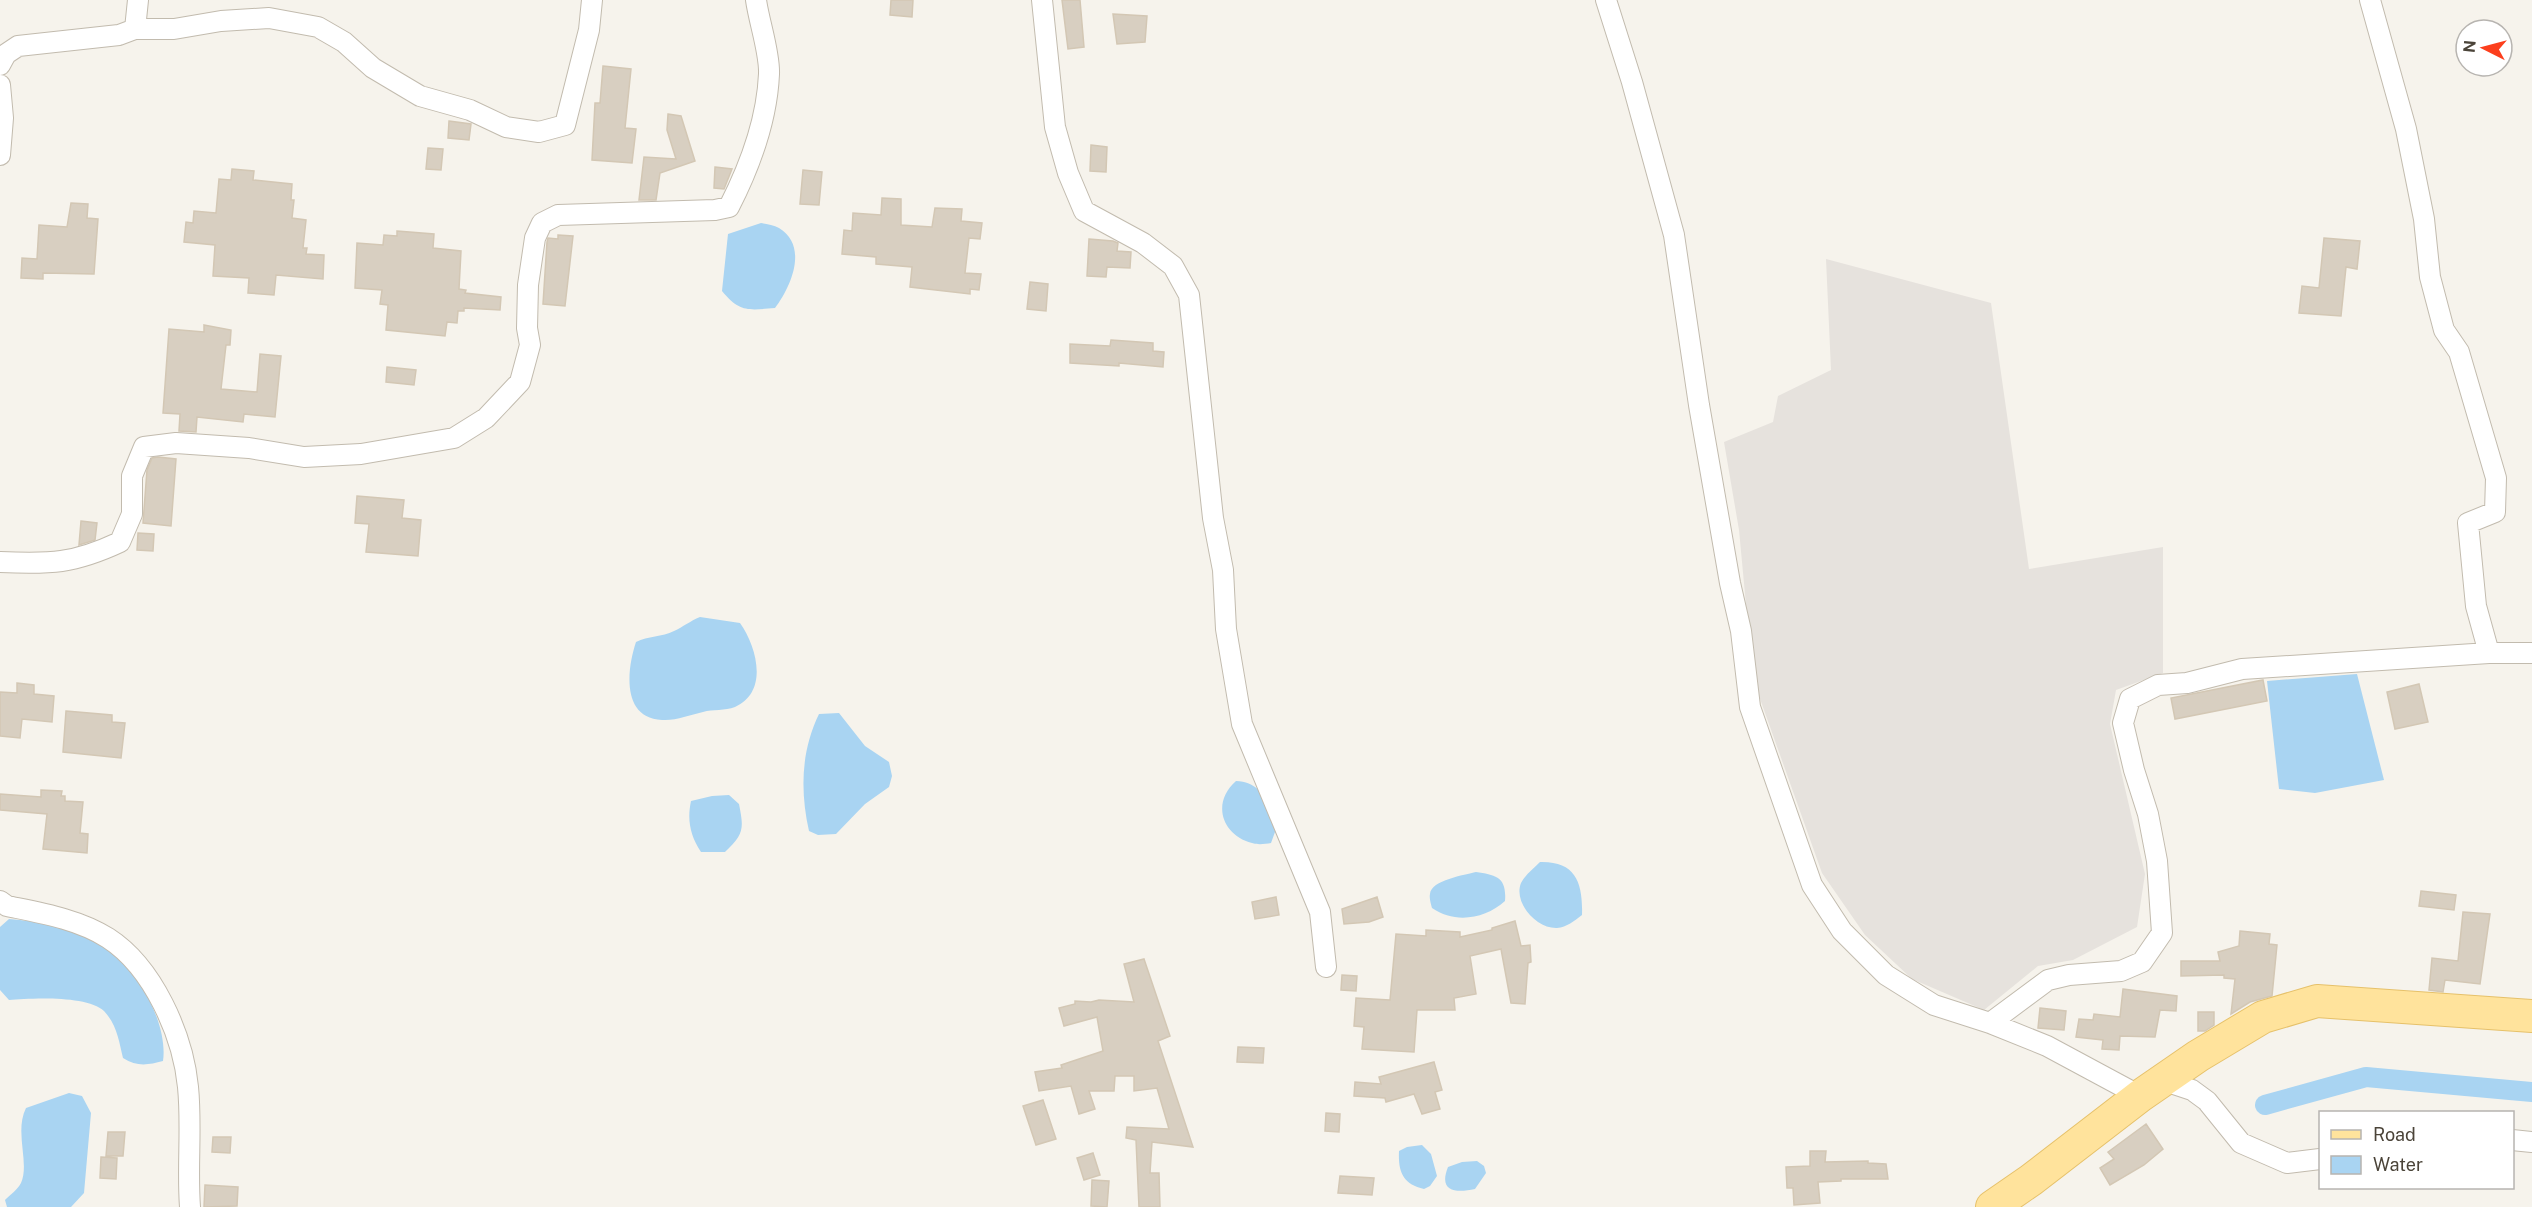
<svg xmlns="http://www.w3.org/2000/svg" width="2532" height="1207" font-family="'Public Sans',sans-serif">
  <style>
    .industrial { fill: #e6e2dd }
    .water { fill: #a9d4f2 }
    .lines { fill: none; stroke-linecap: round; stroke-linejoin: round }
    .canal { stroke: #a9d4f2; stroke-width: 20 }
    .building { fill: #d8cfc1; stroke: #d3c7b4; stroke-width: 1.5 }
    .street-casing { stroke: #c2bbae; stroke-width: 22 }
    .primary-casing { stroke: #e6c16a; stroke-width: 34 }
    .street { stroke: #fff; stroke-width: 20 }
    .primary { stroke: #ffe39c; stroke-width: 32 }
  </style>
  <rect width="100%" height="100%" fill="#f6f3ec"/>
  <path class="industrial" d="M1826,259L1991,303L2029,569L2163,547V673L2116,690L2110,724L2145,874L2137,927L2073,960L2038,966L1984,1010L1912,979L1865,935L1822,873L1753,679L1739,530L1724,442L1773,422L1778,396L1831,370Z"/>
  <path class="water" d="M761,223C767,224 774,225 779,228C809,246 791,287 775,308C749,310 740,313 722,291L728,234Z
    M700,617L740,623C757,647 769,692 735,707C725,711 713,709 703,712C689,715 676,721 662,720C621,718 627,669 636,642C648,636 662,637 674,631C683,627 690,621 700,617Z
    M2357,674L2384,780L2315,793L2279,789L2267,681Z
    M839,713L865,746L889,762L892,776L889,787L865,804L836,834L818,835L809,831C800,791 801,751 819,714Z
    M1236,781C1261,782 1268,802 1279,821L1271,843C1265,844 1258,845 1252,843C1222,835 1211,803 1236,781Z
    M729,795L739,804C744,829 744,834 725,852H701C690,835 687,820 691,801L712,796Z
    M1540,862C1576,861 1583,883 1582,915C1574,921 1567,927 1557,928C1537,929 1513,903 1521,883C1525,875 1534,868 1540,862Z
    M1476,872C1496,875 1507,877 1505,901C1485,919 1455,924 1432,908C1431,904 1429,898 1430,894C1431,880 1465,875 1476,872Z
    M9,919C37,921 67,926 94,938C131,955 169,1021 163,1061C148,1065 137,1067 123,1058C119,1041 117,1025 104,1011C88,995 30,998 9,1000L0,990V927Z
    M69,1093L82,1096L91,1113L84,1193L71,1207H7L5,1200C10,1195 18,1189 21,1183C30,1163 14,1132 26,1108Z
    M1422,1145L1431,1154L1437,1176L1430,1186L1424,1189C1403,1184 1398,1172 1399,1151L1407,1147Z
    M1477,1161L1484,1166L1486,1173L1475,1189C1456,1193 1438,1192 1448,1167L1462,1162Z"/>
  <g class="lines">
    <path class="canal" d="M2265,1105L2366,1077L2532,1092"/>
  </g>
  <path class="building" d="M891,0H913L912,17L890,15Z
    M1062,0H1080L1084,47L1068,49Z
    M1113,14L1147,16L1145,42L1117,44Z
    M603,66L631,69L625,128L636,129L632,163L592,160L595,103H600Z
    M668,114L681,116L695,161L660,173L656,200H639L644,157L676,159L667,130Z
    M449,121L471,124L469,140L448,138Z
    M1091,145L1107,147L1106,172L1090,171Z
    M428,148L443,149L441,170L426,169Z
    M715,167L732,169L724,189L714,188Z
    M232,169L254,171L253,180L292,184L291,200H294L292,218L306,220L303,248H307L306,254L324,255L323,279L276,275L274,295L248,293L249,278L213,276L215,245L184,242L186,222L193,223L194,211L216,213L219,179L231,180Z
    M803,170L822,172L819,205L800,204Z
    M882,198L901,199V225L932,227L935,208L962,209L961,221L982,223L980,239L969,238L965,273L981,274L979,290L970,289V294L910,287L912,267L876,264V257L842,254L844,230L852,231L853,213L881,215Z
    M71,203L88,204L87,218L98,219L94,274L43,273V279L21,278L22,258L37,259L39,225L67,227Z
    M397,231L434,234L433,248L461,251L459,289L466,290L465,293L501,297L500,310L464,308V311H458L457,323L447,322L445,336L386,330L388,305L380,304L382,290L355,288L357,243L383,245L384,235L397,236Z
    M558,235L573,236L565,306L543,304L547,242L548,238L558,239Z
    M2324,238L2360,241L2357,269L2346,267L2341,316L2299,313L2302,286L2319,288Z
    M1089,239L1113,241L1118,243L1117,251L1131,252L1130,268L1107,267L1106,277L1087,276Z
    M1030,282L1048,284L1046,311L1027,309Z
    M204,325L231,330L230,345H226L221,389L257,392L260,354L281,356L275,417L244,414L243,422L197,417L196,432L179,431L180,414L163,413L169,329L204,332Z
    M1111,340L1153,343V351L1164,352L1163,367L1119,363V366L1070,363V344L1110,346Z
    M387,367L416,370L414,385L386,382Z
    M158,457L176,459L171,526L143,523L147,470L152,458Z
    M357,496L404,500L402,518L421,520L418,556L366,552L369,524L355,523Z
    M81,521L97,523L95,540L79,545Z
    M138,533L154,534L153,551L137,550Z
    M2263,680L2267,701L2175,719L2171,698Z
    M17,683L34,685V694L54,696L52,722L22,719L20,738L0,736V692L17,693Z
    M2419,684L2428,722L2395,729L2387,692Z
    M66,711L112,715V722L125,723L121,758L63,752Z
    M41,790L62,791L61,796H65V801L83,802L80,833L88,834L87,853L43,849L47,814L0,810V794L41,797Z
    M2421,891L2456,895L2454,910L2419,906Z
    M1276,897L1279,915L1255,919L1252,902Z
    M1377,897L1383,917L1369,922L1344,924L1342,909Z
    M2463,912L2490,914L2480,984L2445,980L2443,992L2429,990L2432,958L2458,961Z
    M1515,921L1521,946L1530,945L1531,962L1528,963L1525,1004L1511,1003L1501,949L1470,956L1476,994L1454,998L1455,1010H1417L1414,1052L1362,1049L1364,1027L1354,1026L1356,998L1390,1000L1396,934L1426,936V930L1460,932V937L1492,930V928Z
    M2240,931L2270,934L2269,944L2277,945L2272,996L2250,1002L2231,1014L2235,979L2224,978V975L2181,976V961H2220L2218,952L2239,946Z
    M1144,959L1170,1036L1158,1041L1193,1147L1152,1142L1150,1173H1159L1160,1207H1139L1136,1140L1126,1138L1127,1127L1169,1129L1157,1088L1134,1091V1076H1115L1114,1091H1089L1095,1109L1079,1114L1071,1086L1039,1091L1035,1072L1062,1068L1061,1065L1103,1051L1097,1017L1064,1026L1059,1008L1075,1004V1001L1091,1002L1099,1000L1134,1002L1124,964Z
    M1342,975L1357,976L1356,991L1341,990Z
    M2123,989L2177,996L2176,1011L2160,1010L2155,1037L2120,1036L2119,1050L2102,1049L2103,1040L2076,1037L2079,1019L2093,1020L2094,1014L2120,1017Z
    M2040,1008L2066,1011L2064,1030L2038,1028Z
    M2198,1012H2214V1025L2205,1031H2198Z
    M1238,1047L1264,1048L1263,1063L1237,1062Z
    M1434,1062L1442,1090L1435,1092L1440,1109L1422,1114L1414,1094L1386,1102L1385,1098L1354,1096L1355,1082L1381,1084L1379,1077Z
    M1043,1100L1056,1139L1036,1145L1023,1106Z
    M1326,1113L1340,1114L1339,1132L1325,1131Z
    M2146,1124L2163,1149L2144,1165L2110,1185L2100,1168L2114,1159L2108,1152Z
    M108,1132H125L123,1156H106Z
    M213,1137H231L230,1153L212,1152Z
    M1810,1151H1826L1825,1162L1868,1161V1163L1886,1164L1888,1179H1841V1181L1818,1182L1820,1203L1794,1205L1793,1188H1787L1786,1167L1810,1166Z
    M1093,1153L1100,1175L1084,1180L1077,1158Z
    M101,1157L117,1158L116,1179L100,1178Z
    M1340,1176L1374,1178L1372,1195L1338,1193Z
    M1092,1180L1109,1181L1107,1207L1091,1206Z
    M205,1185L238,1187L237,1206L204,1207Z"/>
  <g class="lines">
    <defs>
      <path id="street" d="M1042,0L1055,127L1068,173L1084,211L1143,243L1173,266L1189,295L1213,518L1223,570L1226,629L1242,724L1320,912L1326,967
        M1606,0L1632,82L1674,235L1699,405L1730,583L1741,631L1750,707L1812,885L1842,931L1886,975L1934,1005L1990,1023L2047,1046L2140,1096
        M2370,0L2406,129L2424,219L2430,277L2444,330L2459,352L2496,478L2495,512L2468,523L2476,606L2489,653
        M135,29H174L221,21L269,18L318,27L344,42L373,68L420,96L470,110L506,127L539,132L565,125L589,30L592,0
        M0,65L6,54L18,46L119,35L135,29L138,0
        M0,85L3,118L0,155
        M0,562C51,564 73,564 120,542L132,514V476L144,447L176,443L249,448L304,457L361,454L454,438L486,418L520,382L530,345L527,328L528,285L535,238L542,223L558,215L715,210L729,207C750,166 767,120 769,74C770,53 759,22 756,0
        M0,901L7,906C41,913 78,919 108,938C153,967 183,1035 188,1087C192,1127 187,1167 190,1207
        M1990,1023L2048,980L2069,975L2121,971L2142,962L2162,933L2157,861L2148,814L2134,770L2123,723L2130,699L2158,685L2187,683L2242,669L2489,653H2532
        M2162,1080L2192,1090L2207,1101L2241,1143L2287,1163L2320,1159
        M2512,1140L2532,1142"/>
      <path id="primary" d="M1992,1207L2031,1180L2140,1096L2198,1056L2263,1017L2317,1001L2532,1016"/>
    </defs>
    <use href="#street" class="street-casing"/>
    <use href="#primary" class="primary-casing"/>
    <use href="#street" class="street"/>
    <use href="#primary" class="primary"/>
  </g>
  <rect x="2319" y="1111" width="195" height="78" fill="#ffffff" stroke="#b7b4b0" stroke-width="1.5"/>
  <rect x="2331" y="1130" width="30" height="9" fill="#ffe39c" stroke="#b7b4b0" stroke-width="1.5"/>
  <text x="2373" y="1141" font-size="18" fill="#4b4439">Road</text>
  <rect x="2331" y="1156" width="30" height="18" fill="#a9d4f2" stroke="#b7b4b0" stroke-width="1.5"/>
  <text x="2373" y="1171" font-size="18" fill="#4b4439">Water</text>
  <g transform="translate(2484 48) rotate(276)"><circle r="28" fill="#ffffff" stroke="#b7b4b0" stroke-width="1.5"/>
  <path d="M0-4.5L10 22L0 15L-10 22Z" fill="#fc3f1d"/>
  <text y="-9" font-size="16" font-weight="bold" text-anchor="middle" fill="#4b4439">N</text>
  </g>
</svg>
